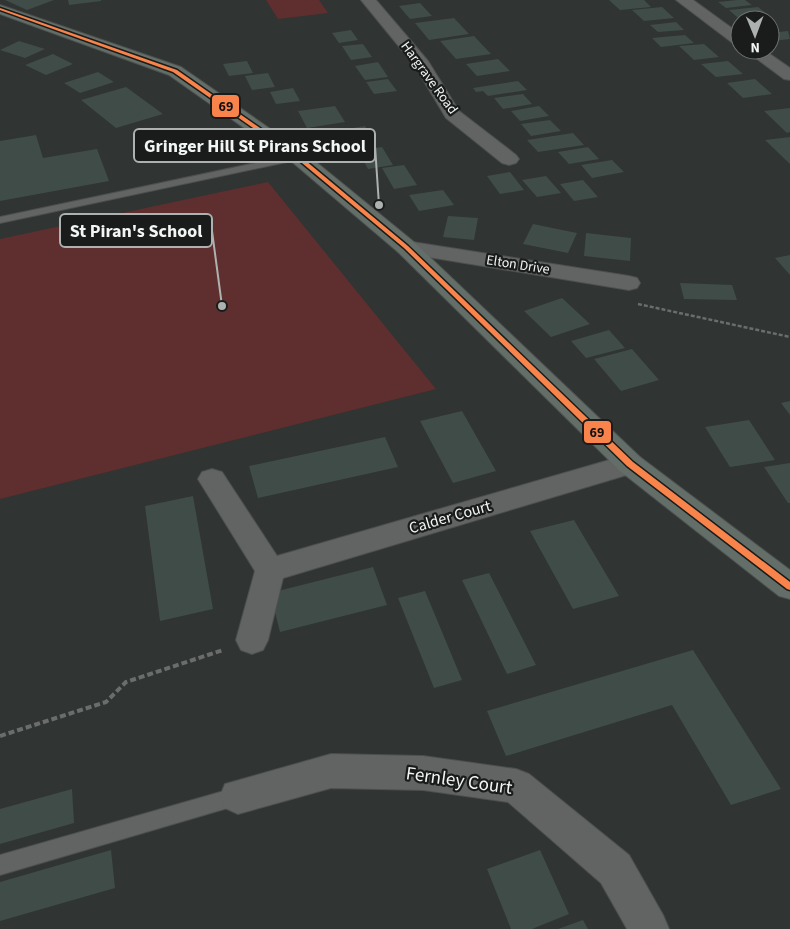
<svg xmlns="http://www.w3.org/2000/svg" width="790" height="929" font-family="'Source Sans 3',sans-serif">
  <style>
    .green { fill: #5e2f2e }
    .building { fill: #404c47 }
    .lines { fill: none; stroke-linecap: round; stroke-linejoin: round }
    .lane-casing { stroke: #4c4f4e; stroke-width: 2 }
    .street-casing { stroke: #4c4f4e; stroke-width: 2 }
    .primary-casing { stroke: #4c4f4e; stroke-width: 2 }
    .path-far1 { stroke: #6a6d6b; stroke-width: 2.5; stroke-dasharray: 4 2; stroke-linecap: butt }
    .path { stroke: #6a6d6b; stroke-width: 4; stroke-dasharray: 6 3; stroke-linecap: butt }
    .lane { fill: #616462; fill-rule: evenodd }
    .street { fill: #616462; fill-rule: evenodd }
    .primary { fill: #636e68; fill-rule: evenodd }
    .bus-1-casing { stroke: #191c1a; stroke-width: 3 }
    .bus-1 { fill: #f8844c; fill-rule: evenodd }
    .labels { text-anchor: middle; dominant-baseline: central; stroke-width: 4.5; stroke-linejoin: round; paint-order: stroke }
    .far-street-label { font-size: 14px; fill: #f1f5f3; stroke: #191c1a }
    .street-label { font-size: 16px; fill: #f1f5f3; stroke: #191c1a }
    .near-street-label { font-size: 19px; fill: #f1f5f3; stroke: #191c1a }
    .leader { fill: none; stroke: #adb1af; stroke-width: 2 }
    .callout-dot { fill: #adb1af; stroke: #191c1a; stroke-width: 2 }
    .callout { fill: #191c1a; stroke: #adb1af; stroke-width: 2 }
    .callout-label { font-size: 18px; text-anchor: middle; font-weight: bold; fill: #f1f5f3 }
    .line-badge { stroke: #191c1a; stroke-width: 2 }
    .pale-badge-label { font-size: 14px; text-anchor: middle; font-weight: bold; fill: #111 }
  </style>
  <rect width="100%" height="100%" fill="#303432"/>
  <path class="green" d="M266,0H319L328,13L278,19Z
    M268,182L436,389L0,499V239Z"/>
  <path class="building" d="M5,0H54L27,10Z
    M68,0H101V1L69,5Z
    M609,0H644L651,7L620,10Z
    M737,0H745L752,5L726,8L718,2Z
    M420,3L432,16L410,19L399,6Z
    M662,7L674,18L644,21L632,10Z
    M758,7L767,14L737,17L729,10Z
    M454,18L469,34L429,40L415,23Z
    M676,22L684,30L658,32L650,25Z
    M351,30L358,40L339,43L332,33Z
    M788,31L790,39L773,41L770,39V33Z
    M685,35L694,43L661,47L652,38Z
    M474,36L491,54L456,59L440,41Z
    M19,41L45,49L25,58L0,50Z
    M363,44L372,57L351,60L342,46Z
    M704,44L719,57L694,60L679,46Z
    M53,54L73,64L46,75L25,65Z
    M498,59L510,71L477,76L466,64Z
    M247,61L253,73L229,76L223,64Z
    M728,61L743,74L716,77L701,64Z
    M378,62L388,77L365,80L355,66Z
    M98,72L114,82L80,93L64,83Z
    M268,73L275,87L252,90L245,76Z
    M388,79L397,91L374,94L366,82Z
    M755,79L772,94L743,98L727,83Z
    M518,81L527,90L488,96L483,91L476,92L473,88Z
    M126,87L163,114L116,128L81,100Z
    M293,88L300,101L276,104L270,92Z
    M523,94L532,104L503,109L494,98Z
    M335,106L345,122L307,128L298,111Z
    M539,106L549,116L520,121L511,111Z
    M790,108V132L787,133L764,111Z
    M550,120L561,131L531,136L521,124Z
    M365,126L374,140L338,146L329,132Z
    M573,133L584,145L538,152L527,140Z
    M36,135L43,158L97,149L109,181L0,201V141Z
    M790,137V164L765,140Z
    M382,147L393,165L368,169L358,151Z
    M588,147L599,159L569,164L558,152Z
    M612,160L624,172L592,178L581,165Z
    M404,165L417,185L394,189L382,168Z
    M510,172L524,190L500,194L487,176Z
    M546,176L561,193L537,197L522,180Z
    M583,180L598,197L574,201L560,184Z
    M443,190L454,205L419,211L409,195Z
    M448,216L478,218L474,240L443,237Z
    M533,224L577,233L568,253L523,244Z
    M586,233L631,238L630,261L584,256Z
    M790,255V275L775,258Z
    M680,283L732,285L737,300L684,299Z
    M562,298L590,324L551,337L524,311Z
    M609,330L625,348L586,358L571,341Z
    M632,349L659,380L621,391L594,359Z
    M790,401V415L781,403Z
    M462,411L496,471L453,483L420,421Z
    M749,420L775,460L730,467L705,427Z
    M385,437L398,467L258,498L249,466Z
    M790,463V503H788L764,467Z
    M193,496L213,609L160,621L145,506Z
    M574,520L619,596L573,609L530,531Z
    M373,567L387,605L280,632L270,593Z
    M489,573L536,665L507,674L462,580Z
    M425,591L462,680L434,688L398,598Z
    M693,650L781,789L731,805L672,705L506,756L487,711Z
    M72,789L74,823L0,844V809Z
    M111,850L115,888L0,921V882Z
    M540,850L569,914L532,929H511L487,869Z
    M583,920L588,929H558Z"/>
  <g class="lines">
    <defs>
      <path id="lane" d="M298,154L301,155V159L0,223V217Z
        M238,787L244,790L247,796L244,802L238,805L0,875V855Z"/>
      <path id="street" d="M361,0H376L428,61L459,111L516,155L519,159L516,163L509,165L502,163L446,118L415,66Z
        M676,0H693L740,34V46L734,44Z
        M745,50H764L790,68V80L784,79Z
        M406,241L629,276L637,278L640,283L637,288L629,290L398,252L395,247L398,242Z
        M630,454L640,457L644,464L640,471L283,578L268,640L263,650L252,654L241,650L236,640L255,571L198,479L202,472L212,469L222,472L277,556Z
        M331,754L423,756L516,769L529,774L629,855L663,915L669,929H627L601,883L508,802L423,790L331,788L238,814L225,808L220,796L225,784Z"/>
      <path id="primary" d="M0,5L181,67L305,153L414,242L640,457L790,570V599L779,596L620,471L398,252L291,161L169,75L0,14Z"/>
    </defs>
    <use href="#lane" class="lane-casing"/>
    <use href="#street" class="street-casing"/>
    <use href="#primary" class="primary-casing"/>
    <path class="path-far1" d="M638,304L790,337"/>
    <path class="path" d="M0,736L106,702L126,682L223,650"/>
    <use href="#lane" class="lane"/>
    <use href="#street" class="street"/>
    <use href="#primary" class="primary"/>
    <defs>
      <path id="bus-1" d="M0,8L177,70L300,156L408,246L633,462L790,582V590L787,589L627,466L404,248L296,158L173,72L0,10Z"/>
    </defs>
    <use href="#bus-1" class="bus-1-casing"/>
    <use href="#bus-1" class="bus-1"/>
  </g>
  <g class="labels">
    <g class="far-street-label">
      <text transform="translate(429 78) rotate(54)">Hargrave Road</text>
      <text transform="translate(518 265) rotate(9)">Elton Drive</text>
    </g>
    <g class="street-label">
      <text transform="translate(450 517) rotate(-16)">Calder Court</text>
    </g>
    <g class="near-street-label">
      <text transform="translate(459 781) rotate(8)">Fernley Court</text>
    </g>
  </g>
  <path class="leader" d="M379 205L375 146M222 306L212 231"/>
  <g class="callout-dot">
    <circle cx="379" cy="205" r="5"/>
    <circle cx="222" cy="306" r="5"/>
  </g>
  <g class="callout">
    <rect x="134" y="129" width="241" height="33" rx="5"/>
    <rect x="60" y="214" width="152" height="33" rx="5"/>
  </g>
  <g class="callout-label">
    <text x="255" y="152">Gringer Hill St Pirans School</text>
    <text x="136" y="237">St Piran's School</text>
  </g>
  <g class="line-badge">
    <rect x="211" y="94" width="29" height="24" rx="5" fill="#f8844c"/>
    <rect x="583" y="420" width="29" height="24" rx="5" fill="#f8844c"/>
  </g>
  <g class="pale-badge-label">
    <text x="226" y="111">69</text>
    <text x="597" y="437">69</text>
  </g>
  <g transform="translate(755 35) rotate(179)"><circle r="24" fill="#191c1a" stroke="#6f7371"/>
  <path d="M0-4L9 19L0 12L-9 19Z" fill="#adb1af"/>
  <text y="-8" font-size="14" font-weight="bold" text-anchor="middle" fill="#f1f5f3">N</text>
  </g>
</svg>
